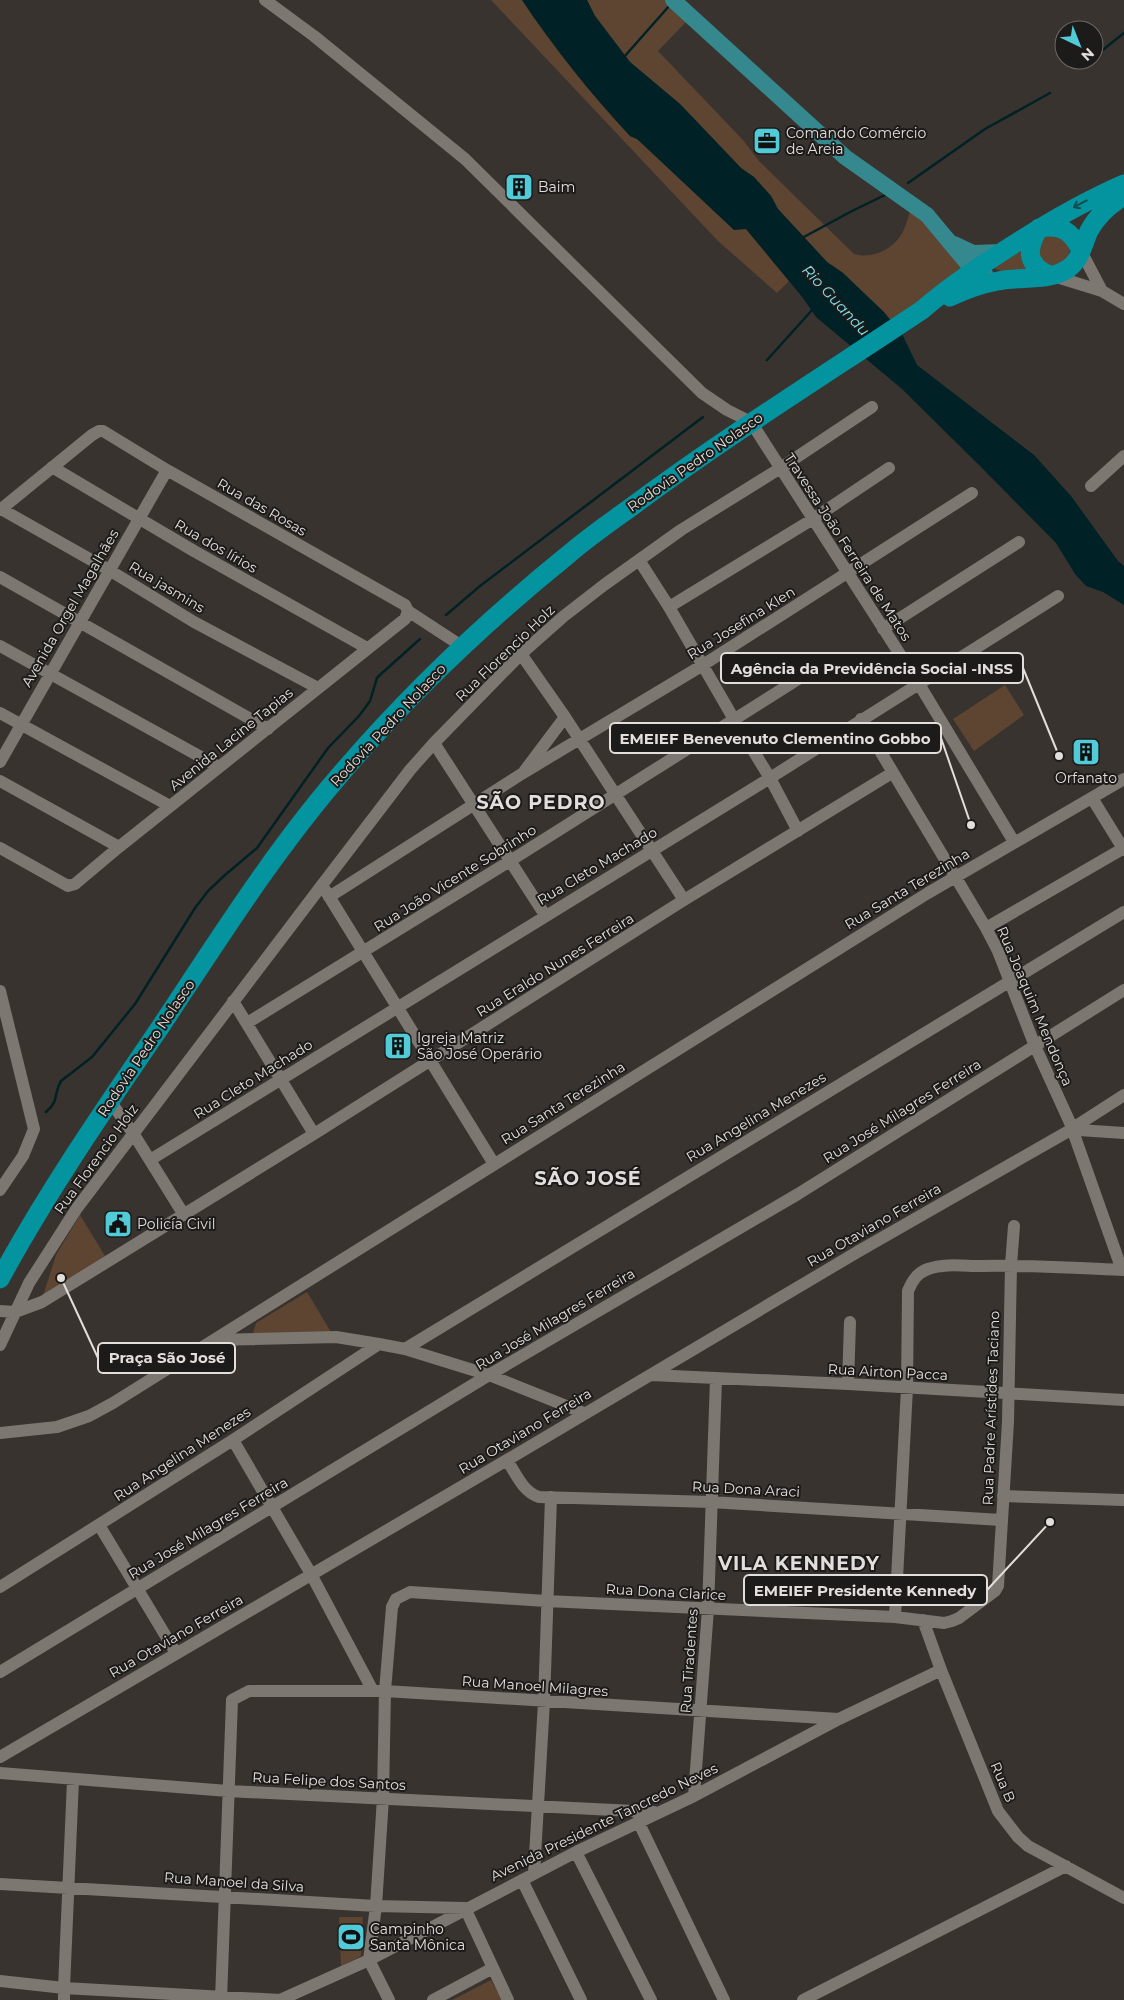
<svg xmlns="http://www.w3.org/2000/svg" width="1124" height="2000" font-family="Montserrat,sans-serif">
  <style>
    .green { fill: #5d4532 }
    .water { fill: #002125 }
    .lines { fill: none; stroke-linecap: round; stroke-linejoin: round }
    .stream { stroke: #002125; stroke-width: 2.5 }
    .minor { stroke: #7d7772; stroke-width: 12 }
    .major { stroke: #34888e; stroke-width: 16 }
    .highway { stroke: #0394a0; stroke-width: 19 }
    .oneway { stroke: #134b4f }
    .labels { text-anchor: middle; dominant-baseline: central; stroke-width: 4; stroke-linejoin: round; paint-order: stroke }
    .poi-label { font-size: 14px; fill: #e1dedb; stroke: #1d1b19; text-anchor: start }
    .street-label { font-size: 14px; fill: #e1dedb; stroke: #1d1b19 }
    .water-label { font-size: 15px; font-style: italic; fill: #7be1ec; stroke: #1d1b19 }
    .district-label { font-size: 19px; font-weight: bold; letter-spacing: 1px; fill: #e1dedb; stroke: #1d1b19 }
    .leader { fill: none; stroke: #e1dedb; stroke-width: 2 }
    .callout-dot { fill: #e1dedb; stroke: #1d1b19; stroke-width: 2 }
    .callout { fill: #1d1b19; stroke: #e1dedb; stroke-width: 2 }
    .callout-label { font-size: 15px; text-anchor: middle; font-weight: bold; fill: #e1dedb }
  </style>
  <rect width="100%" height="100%" fill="#38332e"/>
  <path class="green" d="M491,0H522C554,48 591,94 630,136L637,139L746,229L789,281L777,293L718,241Z
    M587,0H666L688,20L658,51L743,140L759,161L854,254C871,259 891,251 901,235C906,227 908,217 911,209L970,269L894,324L843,273L827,262L778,209L771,196L754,177L741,168L680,104L630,62L595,16Z
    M1045,235L1062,236C1073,253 1072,252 1059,267L1042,265L1037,244Z
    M1022,251L1031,271H1001L991,267Z
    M1005,685L1024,715L974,751L953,719Z
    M80,1215L105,1256L42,1299L56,1255Z
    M307,1292L331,1332L252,1336L256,1323Z
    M339,1917H363L361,1956L341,1966Z
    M491,1980L502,2000H452Z"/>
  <path class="water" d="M522,0H587L595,16L630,62L680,104L741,168L754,177L771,196L778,209L827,262L843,273L884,312L902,334L917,365L1034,455L1071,496L1118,561L1124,566V605L1103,592L1086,586L1075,574L1056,543L979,465L902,389L816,317L803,298L746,229L734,230L637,139L630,136C591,94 554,48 522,0Z"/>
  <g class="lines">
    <path class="stream" d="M624,57L670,5
      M1094,57L1124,33
      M1083,64L1089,60
      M908,183L985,129L1050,93
      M802,238L852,211L885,195
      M767,360L813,309
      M446,615L480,586L703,417
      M46,1112C60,1100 53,1094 61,1081L92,1057L135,1004L195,908L208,891L225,875L257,848L328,748L359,716L370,701L377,678L381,674L420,639"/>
    <path class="minor" d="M265,0L314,36L465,159L702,393L727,410L751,422L919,684L1014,842
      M1081,251L1102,291
      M1050,275L1102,291L1124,304
      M52,467L194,551L367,648
      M1091,486L1124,456
      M1,509L109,570L194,622L318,688
      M0,510L92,435L99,431H103L167,470L405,605L408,611L463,647
      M639,560L669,607L735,721L770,778L798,831
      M0,577L268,729
      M669,607L813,519L889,468
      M883,629L1019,542
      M0,646L219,767
      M521,654L565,717L684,900
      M0,713L170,806
      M861,719L986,928L998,951L1035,1046L1071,1125
      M434,743L545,915
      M0,762L167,470
      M523,773L703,665L972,493
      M0,781L119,847
      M1092,798L1124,850
      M0,848L68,886L75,884L119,847L405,619L408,611
      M322,885L494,1164
      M329,897L523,773L565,717
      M986,928L1124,848
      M0,991L34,1129L23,1156L0,1190
      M233,1001L314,1134
      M247,1023L510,861L803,676
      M110,1101L133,1133L184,1215
      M1076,1126L1124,1095
      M1079,1130L1124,1133
      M1075,1137L1122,1270
      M150,1160L770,778L1058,596
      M0,1311L15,1312L42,1302L314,1134L684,900L892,773
      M216,1340L336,1337L379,1344L405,1349L489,1375L584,1413
      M0,1345L29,1283L77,1208L322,885L410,770L434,743L521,654L564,616L604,585L681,530L779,469L872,407
      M405,1349L1124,912
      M651,1375L848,1384L1124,1400
      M848,1384L850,1322
      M0,1433L57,1427L89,1416L113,1403L928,893L1124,779
      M233,1440L311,1574L373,1691
      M507,1460C516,1474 523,1492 539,1497L711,1502L1001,1520
      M1003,1496L1124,1500
      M99,1525L176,1653
      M0,1587L233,1440L379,1344
      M895,1617L907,1388L908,1291C912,1281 917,1273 928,1269C945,1263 964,1266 981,1266C1029,1265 1077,1268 1124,1270
      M923,1620L941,1670L998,1811L1018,1837L1028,1846L1124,1898
      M0,1672L489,1375L798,1194L1124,990
      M0,1757L507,1460L859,1251L1067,1132
      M0,1773L228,1791L654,1812
      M694,1796L708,1609L716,1379
      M638,1821L724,2000
      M576,1852L651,2000
      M534,1873L544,1702L551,1497
      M522,1880L581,2000
      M0,1884L376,1906L465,1908L508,2000
      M0,1981L64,1988L73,1780
      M64,2000V1988L280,2000
      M221,2000L232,1700L249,1691H385L839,1719
      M280,2000L369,1960L576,1852L694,1796L839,1719L941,1670
      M389,2000L369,1960L376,1906L383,1798L385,1691L392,1607L396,1599L410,1592L546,1601L895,1617L944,1623L952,1621L959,1618L995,1591L998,1586L1008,1422L1011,1265L1014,1226
      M433,2000L493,1968
      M803,2000L1066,1866"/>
    <path class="major" d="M673,0L845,157L927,215L967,263L975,270L985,274
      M954,244L973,253L1002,252"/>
    <path class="highway" d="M1049,275C1025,264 1027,248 1039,228C1061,224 1072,231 1081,251
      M950,297C965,290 981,284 998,281C1020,276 1050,282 1069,268C1081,259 1083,244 1089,231C1097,216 1109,205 1124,196
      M0,1279C46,1194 103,1111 157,1032C215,945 271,855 339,776C408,695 486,621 569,554C590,536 612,521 634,505C727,436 826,374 922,310C952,284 986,262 1019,241C1054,219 1087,200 1124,184"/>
  </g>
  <defs><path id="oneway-shaft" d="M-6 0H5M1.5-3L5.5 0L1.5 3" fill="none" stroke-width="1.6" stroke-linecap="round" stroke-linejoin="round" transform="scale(1.25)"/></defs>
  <use class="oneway" href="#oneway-shaft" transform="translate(1080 204) rotate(152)"/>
  <defs>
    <symbol id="office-square" viewBox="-11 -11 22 22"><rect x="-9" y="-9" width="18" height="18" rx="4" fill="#52cbd8" stroke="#1d1b19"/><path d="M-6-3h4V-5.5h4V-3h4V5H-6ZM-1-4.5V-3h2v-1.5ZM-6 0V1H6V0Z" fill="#111"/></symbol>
    <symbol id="building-square" viewBox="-11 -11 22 22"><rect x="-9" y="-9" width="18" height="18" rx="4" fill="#52cbd8" stroke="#1d1b19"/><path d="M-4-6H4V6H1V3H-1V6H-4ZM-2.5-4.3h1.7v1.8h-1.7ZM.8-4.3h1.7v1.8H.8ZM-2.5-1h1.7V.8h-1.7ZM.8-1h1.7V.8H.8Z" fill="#111"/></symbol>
    <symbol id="civic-square" viewBox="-11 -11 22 22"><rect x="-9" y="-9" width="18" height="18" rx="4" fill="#52cbd8" stroke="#1d1b19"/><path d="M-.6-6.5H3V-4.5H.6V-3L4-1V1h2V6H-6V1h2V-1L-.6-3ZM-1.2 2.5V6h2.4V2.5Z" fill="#111"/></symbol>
    <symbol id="stadium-square" viewBox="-11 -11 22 22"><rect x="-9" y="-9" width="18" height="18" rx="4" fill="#52cbd8" stroke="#1d1b19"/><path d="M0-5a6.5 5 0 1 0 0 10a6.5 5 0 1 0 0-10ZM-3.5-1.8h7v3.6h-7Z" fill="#111"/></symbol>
  </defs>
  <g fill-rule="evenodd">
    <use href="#office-square" x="751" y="125" width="32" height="32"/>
    <use href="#building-square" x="503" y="171" width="32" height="32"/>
    <use href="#building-square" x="1070" y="736" width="32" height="32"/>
    <use href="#building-square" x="382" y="1030" width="32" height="32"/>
    <use href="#civic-square" x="102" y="1208" width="32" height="32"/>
    <use href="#stadium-square" x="335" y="1921" width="32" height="32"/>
  </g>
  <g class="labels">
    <g class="poi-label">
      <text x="786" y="133">Comando Comércio<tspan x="786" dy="16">de Areia</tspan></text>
      <text x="538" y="187">Baim</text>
      <text x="1086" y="778" text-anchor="middle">Orfanato</text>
      <text x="417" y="1038">Igreja Matriz<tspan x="417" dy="16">São José Operário</tspan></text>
      <text x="137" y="1224">Policía Civil</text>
      <text x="370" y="1929">Campinho<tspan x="370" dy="16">Santa Mônica</tspan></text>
    </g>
    <g class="street-label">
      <text transform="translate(695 462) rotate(-35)">Rodovia Pedro Nolasco</text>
      <text transform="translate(262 507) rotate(30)">Rua das Rosas</text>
      <text transform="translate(216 546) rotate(30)">Rua dos lírios</text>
      <text transform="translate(848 547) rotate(57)">Travessa João Ferreira de Matos</text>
      <text transform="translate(167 587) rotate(31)">Rua jasmins</text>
      <text transform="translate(70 608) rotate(-60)">Avenida Orgel Magalhães</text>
      <text transform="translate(741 623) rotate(-32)">Rua Josefina Klen</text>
      <text transform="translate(505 653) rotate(-44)">Rua Florencio Holz</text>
      <text transform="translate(388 725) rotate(-47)">Rodovia Pedro Nolasco</text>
      <text transform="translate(231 739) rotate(-39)">Avenida Lacine Tapias</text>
      <text transform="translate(597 866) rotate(-31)">Rua Cleto Machado</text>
      <text transform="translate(455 878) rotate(-32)">Rua João Vicente Sobrinho</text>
      <text transform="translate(907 889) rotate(-31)">Rua Santa Terezinha</text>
      <text transform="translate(555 965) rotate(-32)">Rua Eraldo Nunes Ferreira</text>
      <text transform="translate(1035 1006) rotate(67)">Rua Joaquim Mendonça</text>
      <text transform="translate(146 1048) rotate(-56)">Rodovia Pedro Nolasco</text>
      <text transform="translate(253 1079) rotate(-32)">Rua Cleto Machado</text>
      <text transform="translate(563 1103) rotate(-32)">Rua Santa Terezinha</text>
      <text transform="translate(902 1111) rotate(-32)">Rua José Milagres Ferreira</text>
      <text transform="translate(756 1117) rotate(-31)">Rua Angelina Menezes</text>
      <text transform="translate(96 1159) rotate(-54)">Rua Florencio Holz</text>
      <text transform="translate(874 1225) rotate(-30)">Rua Otaviano Ferreira</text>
      <text transform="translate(555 1319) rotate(-31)">Rua José Milagres Ferreira</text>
      <text transform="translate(888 1372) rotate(3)">Rua Airton Pacca</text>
      <text transform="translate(991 1408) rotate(-88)">Rua Padre Arístides Taciano</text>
      <text transform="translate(525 1431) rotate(-31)">Rua Otaviano Ferreira</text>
      <text transform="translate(182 1454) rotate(-33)">Rua Angelina Menezes</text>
      <text transform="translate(746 1489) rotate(3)">Rua Dona Araci</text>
      <text transform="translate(208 1528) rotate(-31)">Rua José Milagres Ferreira</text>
      <text transform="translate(666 1592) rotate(3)">Rua Dona Clarice</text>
      <text transform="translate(176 1636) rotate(-30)">Rua Otaviano Ferreira</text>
      <text transform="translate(689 1661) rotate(-86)">Rua Tiradentes</text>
      <text transform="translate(535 1686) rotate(4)">Rua Manoel Milagres</text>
      <text transform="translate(329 1781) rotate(3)">Rua Felipe dos Santos</text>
      <text transform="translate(1003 1782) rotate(67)">Rua B</text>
      <text transform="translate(604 1822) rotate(-26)">Avenida Presidente Tancredo Neves</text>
      <text transform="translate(234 1882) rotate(4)">Rua Manoel da Silva</text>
    </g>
    <g class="water-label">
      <text transform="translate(836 300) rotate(47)">Rio Guandu</text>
    </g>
    <g class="district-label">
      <text x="541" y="802">SÃO PEDRO</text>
      <text x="588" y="1178">SÃO JOSÉ</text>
      <text x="799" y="1563">VILA KENNEDY</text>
    </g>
  </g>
  <path class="leader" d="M1059 756L1023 668M971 825L941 738M61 1278L98 1358M1050 1522L987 1590"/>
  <g class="callout-dot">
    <circle cx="1059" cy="756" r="5"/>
    <circle cx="971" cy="825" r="5"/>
    <circle cx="61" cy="1278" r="5"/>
    <circle cx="1050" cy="1522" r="5"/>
  </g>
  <g class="callout">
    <rect x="721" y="653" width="302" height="30" rx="5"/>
    <rect x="610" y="723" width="331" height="30" rx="5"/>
    <rect x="98" y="1343" width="137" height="30" rx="5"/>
    <rect x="744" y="1575" width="243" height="30" rx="5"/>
  </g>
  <g class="callout-label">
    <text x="872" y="674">Agência da Previdência Social -INSS</text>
    <text x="775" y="744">EMEIEF Benevenuto Clementino Gobbo</text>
    <text x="167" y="1363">Praça São José</text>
    <text x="865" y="1596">EMEIEF Presidente Kennedy</text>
  </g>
  <g transform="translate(1079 45) rotate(137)"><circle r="24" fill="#1d1b19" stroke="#6b6967"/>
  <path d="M0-4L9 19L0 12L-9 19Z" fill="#52cbd8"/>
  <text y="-8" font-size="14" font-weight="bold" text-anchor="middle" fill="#e1dedb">N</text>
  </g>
</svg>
